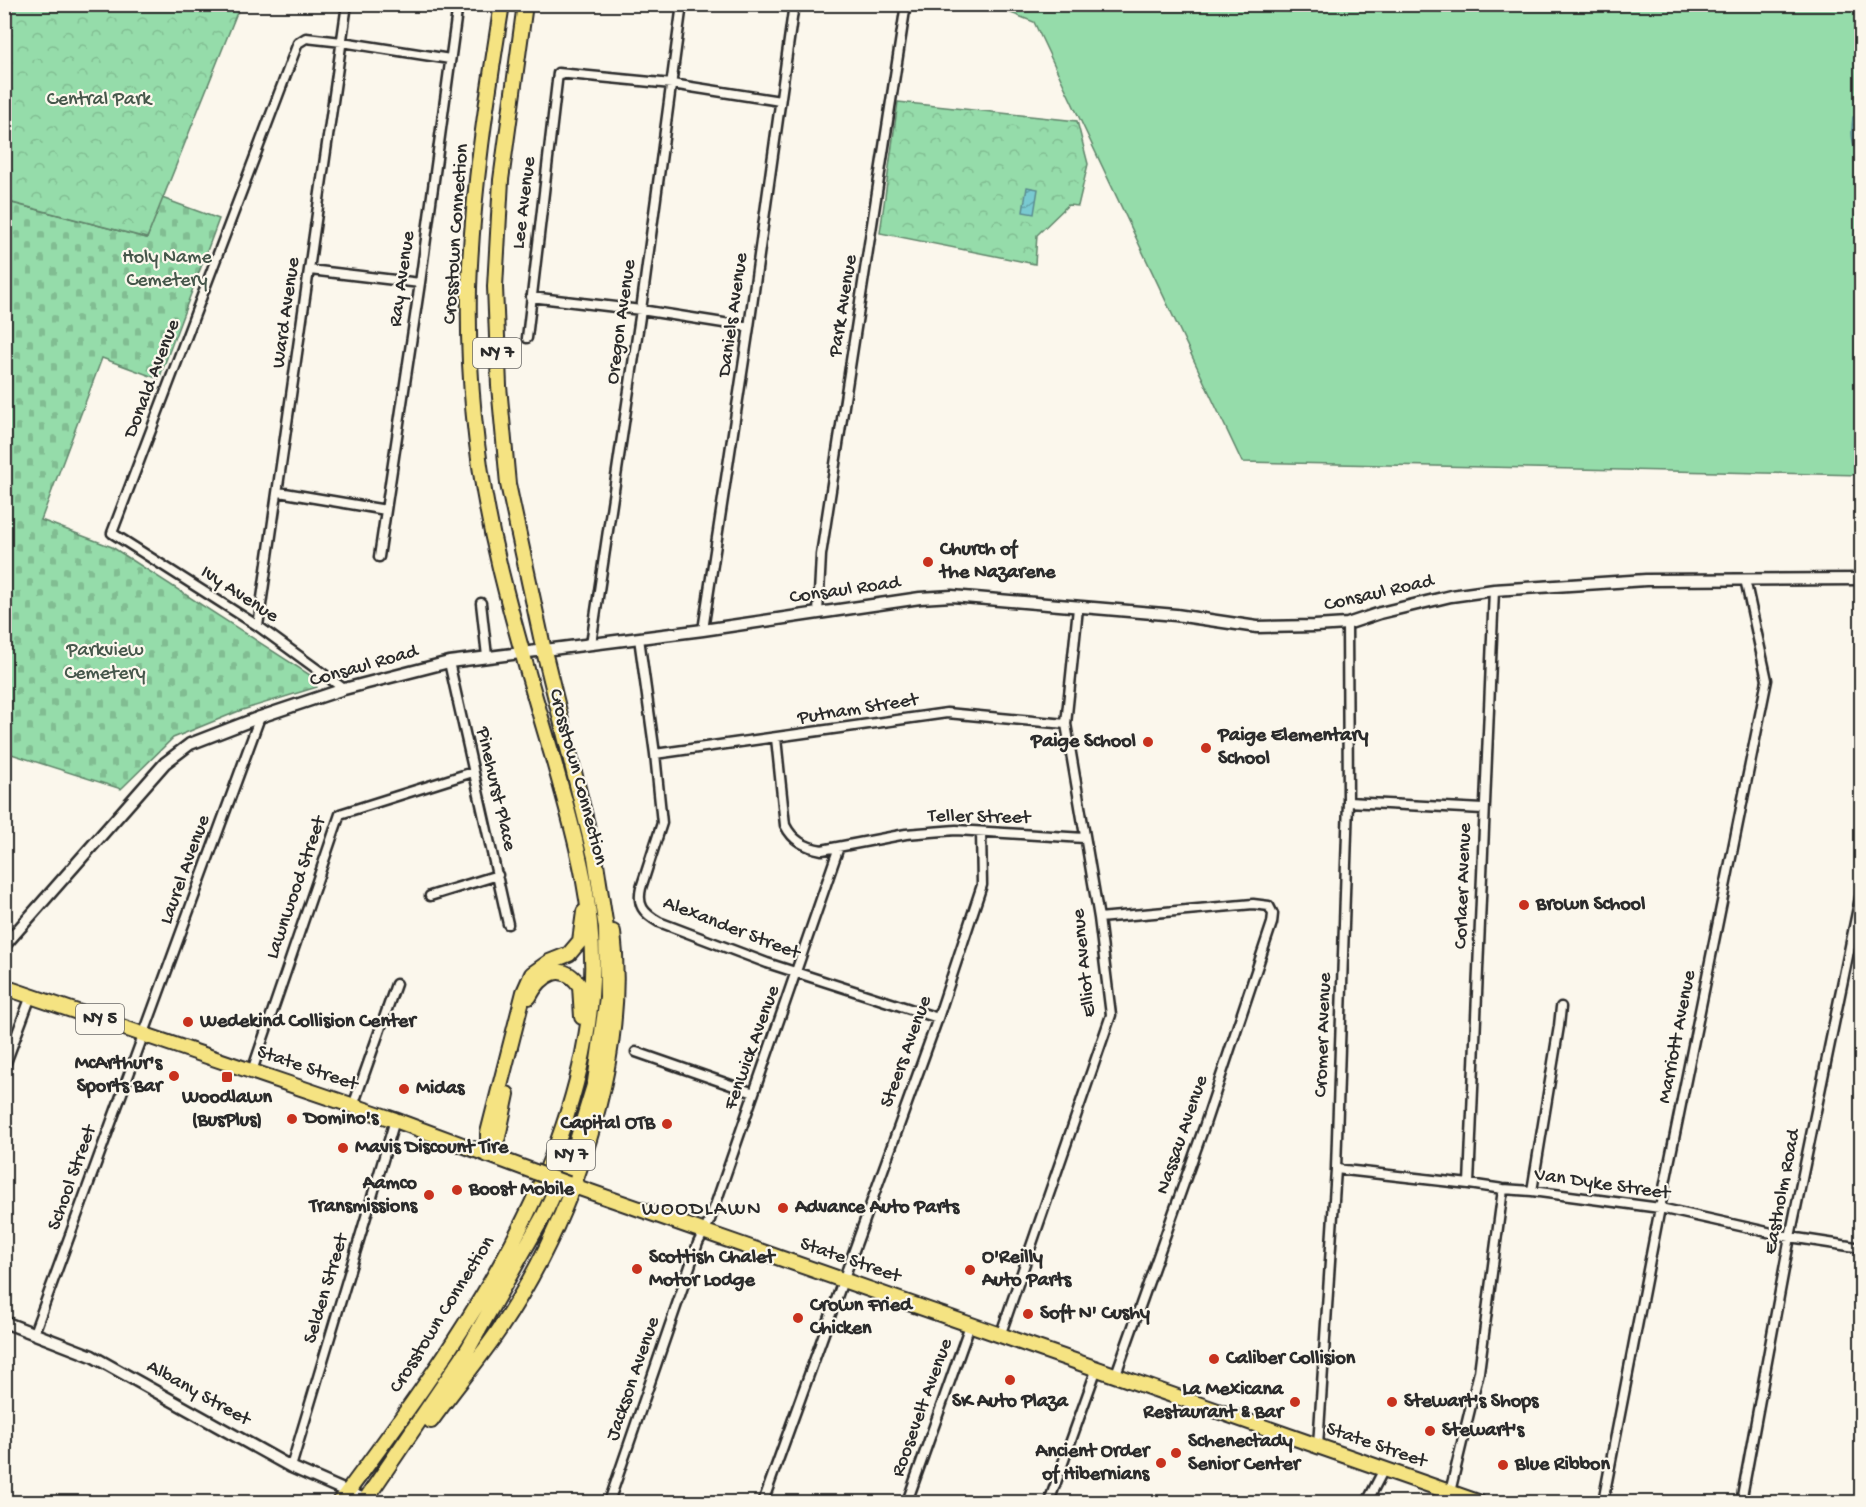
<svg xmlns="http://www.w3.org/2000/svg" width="1866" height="1507" font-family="'Gochi Hand',sans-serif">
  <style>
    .grass { fill: #95dcaa; stroke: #60846a; stroke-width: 1.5 }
    .cemetery { fill: url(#cemetery-stones); stroke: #60846a; stroke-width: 1.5 }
    .park { fill: url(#park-crowns); stroke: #60846a; stroke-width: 1.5 }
    .water { fill: url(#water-waves); stroke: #5a8a8f; stroke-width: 1.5 }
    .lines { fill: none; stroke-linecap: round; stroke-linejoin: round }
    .minor-casing { stroke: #2b2b2b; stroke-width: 13 }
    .tertiary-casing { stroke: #2b2b2b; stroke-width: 15 }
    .primary-casing { stroke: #2b2b2b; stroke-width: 18 }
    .trunk-casing { stroke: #2b2b2b; stroke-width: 18 }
    .minor { stroke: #fbf7ec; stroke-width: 8 }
    .tertiary { stroke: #fbf7ec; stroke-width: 10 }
    .primary { stroke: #f5e382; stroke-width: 14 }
    .trunk { stroke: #f5e382; stroke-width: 14 }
    .primary-bridge-casing { stroke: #2b2b2b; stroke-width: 18; stroke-linecap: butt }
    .primary-bridge { stroke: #f5e382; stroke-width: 14 }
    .poi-dot { fill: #c8321e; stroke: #fbf7ec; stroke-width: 2 }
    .labels { text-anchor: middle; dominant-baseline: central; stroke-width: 4.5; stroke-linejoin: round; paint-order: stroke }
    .shield { fill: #fbf7ec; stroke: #696865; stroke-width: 1.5 }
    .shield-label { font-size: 18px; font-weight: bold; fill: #2b2b2b }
    .park-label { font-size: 20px; fill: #46574b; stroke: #fbf7ec }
    .street-label { font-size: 20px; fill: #2b2b2b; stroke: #fbf7ec }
    .poi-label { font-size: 20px; font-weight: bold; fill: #2b2b2b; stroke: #fbf7ec; text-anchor: start }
    .neighbourhood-label { font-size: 21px; letter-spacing: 1.5px; fill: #2b2b2b; stroke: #fbf7ec }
  </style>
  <defs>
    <pattern id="cemetery-stones" width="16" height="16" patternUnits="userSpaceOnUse" patternTransform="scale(1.5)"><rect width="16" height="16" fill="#95dcaa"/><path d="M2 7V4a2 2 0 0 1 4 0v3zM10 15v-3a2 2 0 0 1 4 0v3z" fill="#81bd92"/></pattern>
    <pattern id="park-crowns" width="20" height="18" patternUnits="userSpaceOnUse" patternTransform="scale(1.5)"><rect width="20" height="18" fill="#95dcaa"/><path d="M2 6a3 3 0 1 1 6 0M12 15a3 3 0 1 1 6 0" fill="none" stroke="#81bd92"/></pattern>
    <pattern id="water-waves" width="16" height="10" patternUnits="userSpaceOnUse" patternTransform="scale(1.5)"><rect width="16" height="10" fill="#79cad1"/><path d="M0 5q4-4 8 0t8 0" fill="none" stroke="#63a4aa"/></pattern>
  </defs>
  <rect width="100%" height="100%" fill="#fbf7ec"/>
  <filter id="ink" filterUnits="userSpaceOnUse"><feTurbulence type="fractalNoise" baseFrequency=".0167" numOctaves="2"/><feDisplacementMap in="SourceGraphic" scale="12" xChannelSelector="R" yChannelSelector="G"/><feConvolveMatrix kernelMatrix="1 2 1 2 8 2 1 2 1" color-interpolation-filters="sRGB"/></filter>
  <g filter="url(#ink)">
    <path class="grass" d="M990,5H1861V475L1242,462L1034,22Z"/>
    <path class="cemetery" d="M162,198L219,219L159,379L102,358L41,520L112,547L313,677L317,687L239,711L173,738L121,789L5,752L4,201L147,238Z"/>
    <path class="park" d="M4,5H240L147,238L5,201Z
      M898,102L1077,121L1088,164L1078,206L1068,205L1037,235L1035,264L880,233Z"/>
    <path class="water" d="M1861,115H1862L1861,167C1854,145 1850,141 1853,117Z
      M1027,187L1038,189L1034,214L1023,212Z"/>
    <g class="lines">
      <defs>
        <path id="minor" d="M310,270L420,283
          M531,297L641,310L749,327
          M527,338L558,73L672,84L780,101
          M279,492L386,510
          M379,557L420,283L458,4
          M481,603L487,656
          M818,613L821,555L906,4
          M258,626L347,4
          M703,630L749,327L794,4
          M639,638L655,754L662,823L641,888C637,905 643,913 659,922L767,963L938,1018
          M591,644L641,310L682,4
          M449,662L508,924
          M344,689L258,626L112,533L298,43L306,38L342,42L450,59
          M776,738L785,825C793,841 805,847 822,850L906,834L956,830L1084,838
          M655,754L947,713L1066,724
          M1348,802L1483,809
          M430,896L498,875
          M1099,918L1253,904L1269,906L1273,914L1272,923L1204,1127L1116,1374
          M636,1052L754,1093
          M4,1068L31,996
          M252,1071L340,814L473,772
          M353,1106L396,984
          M1336,1169L1469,1184L1503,1189L1532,1191L1660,1208L1790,1237L1862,1248
          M1469,1184L1494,590
          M1532,1191L1559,1026L1561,1007
          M34,1333L260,717
          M1000,1336L1111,1015L1099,918L1066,724L1078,608
          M1318,1446L1336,1169L1348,802L1347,624
          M291,1467L395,1120
          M1450,1492L1479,1372L1503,1189
          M609,1502L698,1243L710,1220L839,847
          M763,1502L938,1018L982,885L981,832
          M907,1502L970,1325
          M1049,1502L1097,1368
          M1367,1502L1384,1469
          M1603,1502L1660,1208L1767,680L1745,579
          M1741,1502L1790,1237L1862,888"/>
        <path id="tertiary" d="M4,946L165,763L190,744L260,717L344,689L449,662L703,630L920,598L952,596L1176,615L1257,627L1315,626L1347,624L1380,613L1451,596L1494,590L1646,580L1862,579
          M4,1322L92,1356L291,1467L371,1502"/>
        <path id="primary" d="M4,987L395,1120L535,1172
          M568,1184L1478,1502"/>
        <path id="trunk" d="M529,997C541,974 562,960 580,986L582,1017
          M489,1153L498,1137L507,1094
          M488,1155V1133L524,992L532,974L549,962L569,954L580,941L584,912
          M431,1421C453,1390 478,1361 499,1330C571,1223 629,1062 613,932
          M340,1502C448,1357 576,1183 591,997C598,913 575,835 552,755C534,695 516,633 501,572C478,480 467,383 469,288C472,193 487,98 502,4
          M364,1502L468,1349L544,1215L575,1147L595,1082L607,997L606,928L595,857L544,651L508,484L499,386L495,287L501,180L525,4"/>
      </defs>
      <use href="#minor" class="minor-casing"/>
      <use href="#tertiary" class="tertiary-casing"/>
      <use href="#primary" class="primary-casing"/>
      <use href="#trunk" class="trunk-casing"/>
      <use href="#minor" class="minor"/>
      <use href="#tertiary" class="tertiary"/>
      <use href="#primary" class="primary"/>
      <use href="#trunk" class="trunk"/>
      <defs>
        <path id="primary-bridge" d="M535,1172L568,1184"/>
      </defs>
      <use href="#primary-bridge" class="primary-bridge-casing"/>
      <use href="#primary-bridge" class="primary-bridge"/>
    </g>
  </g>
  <g class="poi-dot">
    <circle cx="928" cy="562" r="6"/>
    <circle cx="1148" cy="742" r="6"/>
    <circle cx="1206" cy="748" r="6"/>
    <circle cx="1524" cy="905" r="6"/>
    <circle cx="188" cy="1022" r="6"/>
    <circle cx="174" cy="1076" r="6"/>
    <rect x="221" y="1071" width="12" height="12" rx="3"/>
    <circle cx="404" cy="1089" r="6"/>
    <circle cx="292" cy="1119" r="6"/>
    <circle cx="667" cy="1124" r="6"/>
    <circle cx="343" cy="1148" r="6"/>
    <circle cx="457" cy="1190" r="6"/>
    <circle cx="429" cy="1195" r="6"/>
    <circle cx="783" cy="1208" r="6"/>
    <circle cx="637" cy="1269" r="6"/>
    <circle cx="970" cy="1270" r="6"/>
    <circle cx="1028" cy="1314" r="6"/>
    <circle cx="798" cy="1318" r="6"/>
    <circle cx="1214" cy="1359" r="6"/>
    <circle cx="1010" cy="1380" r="6"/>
    <circle cx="1295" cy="1402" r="6"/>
    <circle cx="1392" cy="1402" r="6"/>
    <circle cx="1430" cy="1431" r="6"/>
    <circle cx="1176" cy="1453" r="6"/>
    <circle cx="1161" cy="1463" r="6"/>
    <circle cx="1503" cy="1465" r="6"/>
  </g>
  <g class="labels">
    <g class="shield">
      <rect x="473" y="338" width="48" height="30" rx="4.5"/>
      <rect x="76" y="1004" width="48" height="30" rx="4.5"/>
      <rect x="547" y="1140" width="48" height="30" rx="4.5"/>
    </g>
    <g class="shield-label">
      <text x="497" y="353">NY 7</text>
      <text x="100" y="1019">NY 5</text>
      <text x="571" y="1155">NY 7</text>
    </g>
    <g class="park-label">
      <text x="99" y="100">Central Park</text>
      <text x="167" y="258">Holy Name<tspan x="167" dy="23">Cemetery</tspan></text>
      <text x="105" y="651">Parkview<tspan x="105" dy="23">Cemetery</tspan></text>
    </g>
    <g class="street-label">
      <text transform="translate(525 203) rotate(-83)">Lee Avenue</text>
      <text transform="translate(457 234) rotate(-86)">Crosstown Connection</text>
      <text transform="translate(403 279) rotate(-82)">Ray Avenue</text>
      <text transform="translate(844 306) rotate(-81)">Park Avenue</text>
      <text transform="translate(287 313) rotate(-82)">Ward Avenue</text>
      <text transform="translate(734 315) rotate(-82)">Daniels Avenue</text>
      <text transform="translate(622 322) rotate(-82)">Oregon Avenue</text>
      <text transform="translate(153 379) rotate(-69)">Donald Avenue</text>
      <text transform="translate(845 591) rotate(-8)">Consaul Road</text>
      <text transform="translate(1379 594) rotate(-13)">Consaul Road</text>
      <text transform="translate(239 595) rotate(33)">Ivy Avenue</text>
      <text transform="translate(364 667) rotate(-16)">Consaul Road</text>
      <text transform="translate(858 710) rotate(-9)">Putnam Street</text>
      <text transform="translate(577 777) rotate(75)">Crosstown Connection</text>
      <text transform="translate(495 789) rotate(77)">Pinehurst Place</text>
      <text transform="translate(979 818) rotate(1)">Teller Street</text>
      <text transform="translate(186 870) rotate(-70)">Laurel Avenue</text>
      <text transform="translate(1464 886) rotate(-88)">Corlaer Avenue</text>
      <text transform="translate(297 888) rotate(-71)">Lawnwood Street</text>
      <text transform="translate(731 929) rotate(21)">Alexander Street</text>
      <text transform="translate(1085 963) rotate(-96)">Elliot Avenue</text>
      <text transform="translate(1324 1035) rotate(-88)">Cromer Avenue</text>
      <text transform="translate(1678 1037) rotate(-79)">Marriott Avenue</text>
      <text transform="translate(753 1048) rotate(-70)">Fenwick Avenue</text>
      <text transform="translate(907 1052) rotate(-70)">Steers Avenue</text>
      <text transform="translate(307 1069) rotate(19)">State Street</text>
      <text transform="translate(1183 1135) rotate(-71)">Nassau Avenue</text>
      <text transform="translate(73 1178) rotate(-70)">School Street</text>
      <text transform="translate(1602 1185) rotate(8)">Van Dyke Street</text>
      <text transform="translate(1783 1192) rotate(-79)">Eastholm Road</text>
      <text transform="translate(850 1261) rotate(19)">State Street</text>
      <text transform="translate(327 1289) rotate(-73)">Selden Street</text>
      <text transform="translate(443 1315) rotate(-58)">Crosstown Connection</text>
      <text transform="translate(634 1379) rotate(-71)">Jackson Avenue</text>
      <text transform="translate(198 1394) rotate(29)">Albany Street</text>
      <text transform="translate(923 1408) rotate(-70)">Roosevelt Avenue</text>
      <text transform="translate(1376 1446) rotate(19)">State Street</text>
    </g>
    <g class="poi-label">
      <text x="940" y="550">Church of<tspan x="940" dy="23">the Nazarene</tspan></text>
      <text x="1218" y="736">Paige Elementary<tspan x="1218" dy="23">School</tspan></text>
      <text x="1136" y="742" text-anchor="end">Paige School</text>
      <text x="1536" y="905">Brown School</text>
      <text x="200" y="1022">Wedekind Collision Center</text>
      <text x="162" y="1064" text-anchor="end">McArthur's<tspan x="162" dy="23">Sports Bar</tspan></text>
      <text x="416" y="1089">Midas</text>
      <text x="227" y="1098" text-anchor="middle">Woodlawn<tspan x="227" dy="23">(BusPlus)</tspan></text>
      <text x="304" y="1119">Domino's</text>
      <text x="655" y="1124" text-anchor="end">Capital OTB</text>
      <text x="355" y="1148">Mavis Discount Tire</text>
      <text x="417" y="1184" text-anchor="end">Aamco<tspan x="417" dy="23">Transmissions</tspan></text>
      <text x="469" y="1190">Boost Mobile</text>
      <text x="795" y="1208">Advance Auto Parts</text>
      <text x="649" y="1258">Scottish Chalet<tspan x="649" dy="23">Motor Lodge</tspan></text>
      <text x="982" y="1258">O'Reilly<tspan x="982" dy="23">Auto Parts</tspan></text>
      <text x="810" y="1306">Crown Fried<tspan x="810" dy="23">Chicken</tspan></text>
      <text x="1040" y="1314">Soft N' Cushy</text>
      <text x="1226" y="1359">Caliber Collision</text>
      <text x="1283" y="1390" text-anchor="end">La Mexicana<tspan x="1283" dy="23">Restaurant &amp; Bar</tspan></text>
      <text x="1010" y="1402" text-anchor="middle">SK Auto Plaza</text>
      <text x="1404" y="1402">Stewart's Shops</text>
      <text x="1442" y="1431">Stewart's</text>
      <text x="1188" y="1442">Schenectady<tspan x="1188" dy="23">Senior Center</tspan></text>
      <text x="1149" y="1452" text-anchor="end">Ancient Order<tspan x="1149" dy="23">of Hibernians</tspan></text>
      <text x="1515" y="1465">Blue Ribbon</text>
    </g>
    <g class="neighbourhood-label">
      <text x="702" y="1210">WOODLAWN</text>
    </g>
  </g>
  <rect width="1866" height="1507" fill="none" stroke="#fbf7ec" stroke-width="24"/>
  <rect x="12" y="12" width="1842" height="1483" fill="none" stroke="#2b2b2b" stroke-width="2" filter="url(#ink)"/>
</svg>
